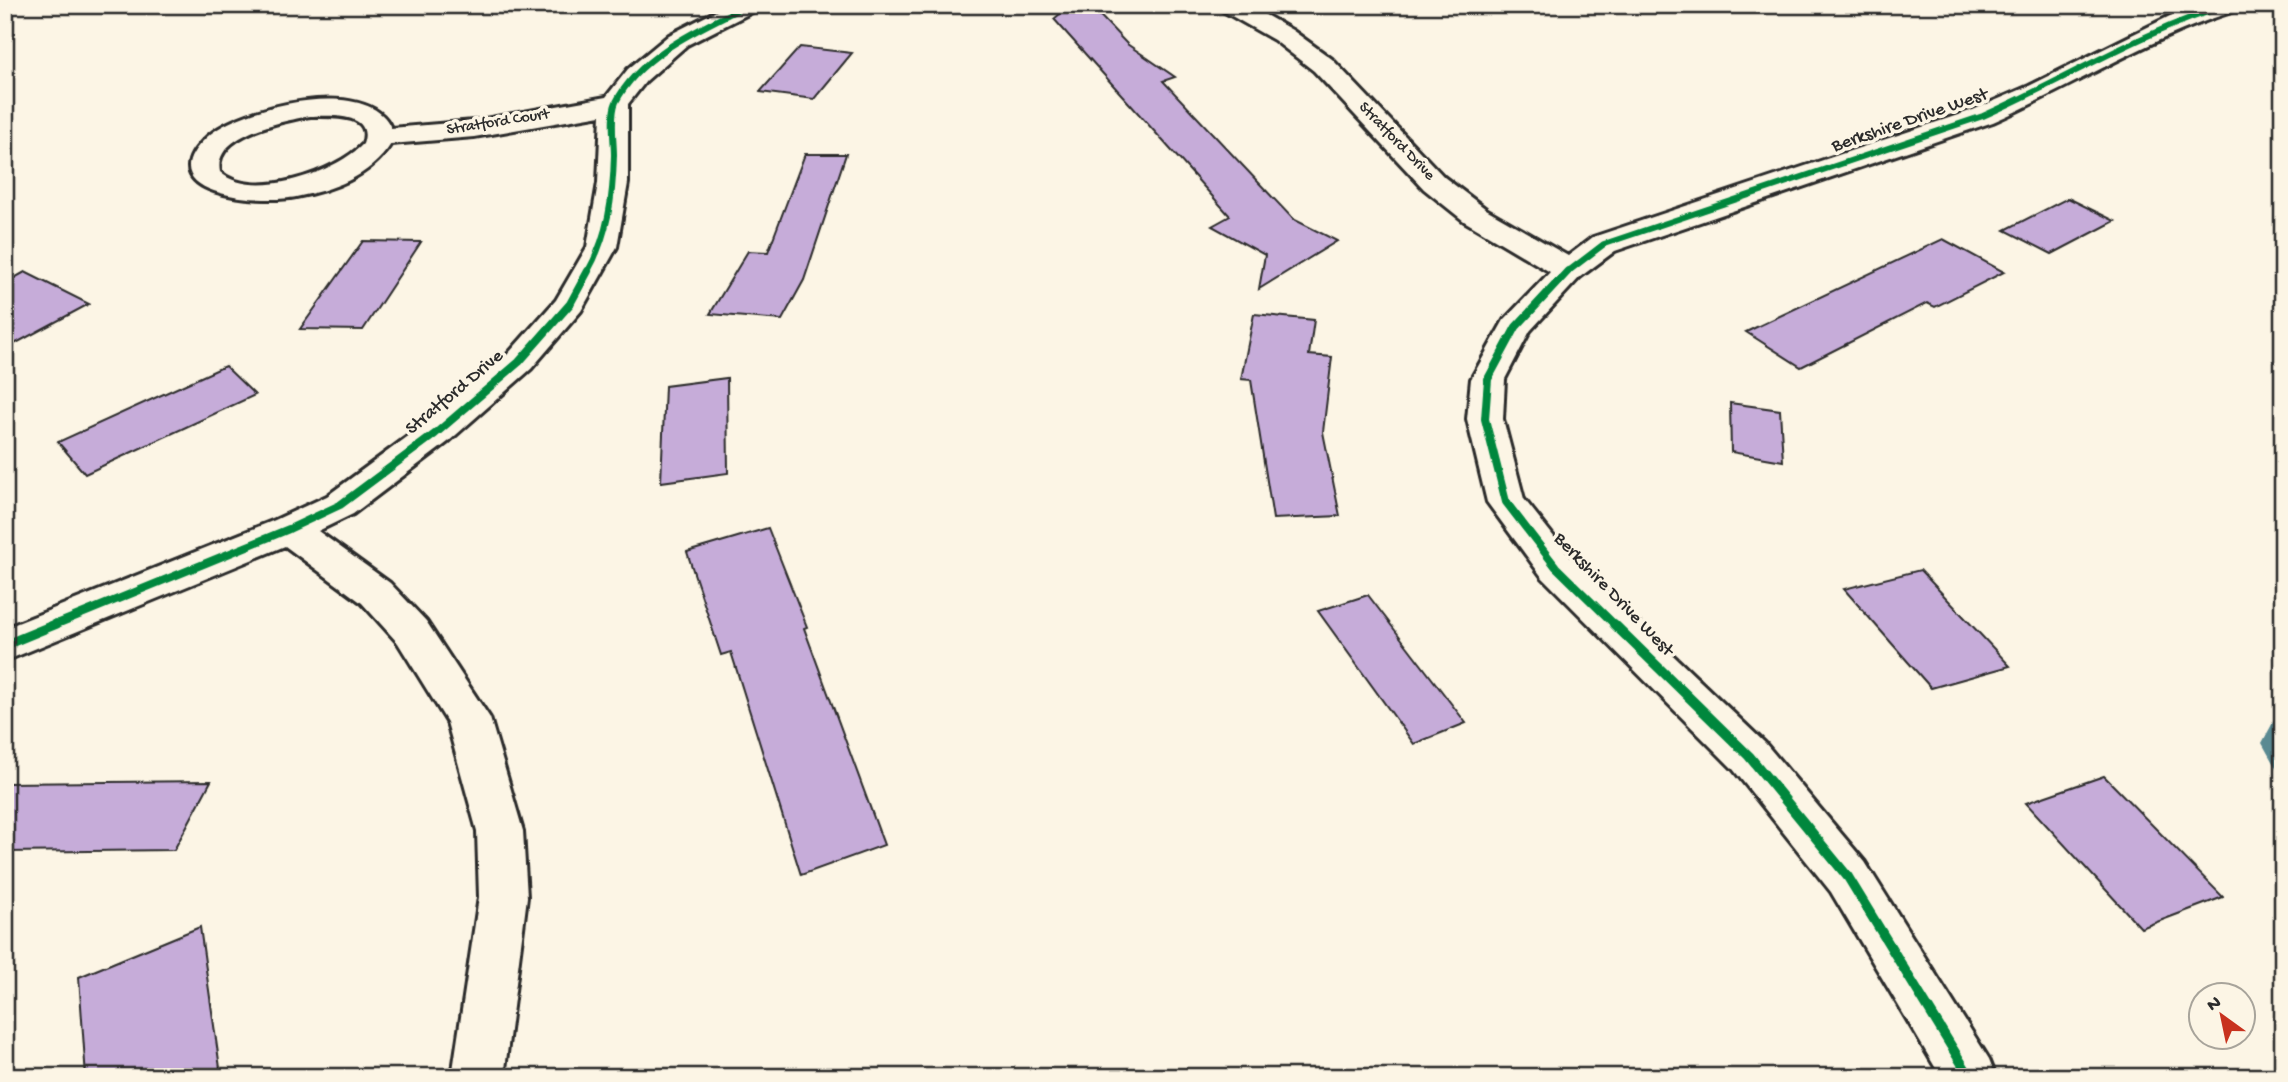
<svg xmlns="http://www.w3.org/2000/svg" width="2288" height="1082" font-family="'Gochi Hand',sans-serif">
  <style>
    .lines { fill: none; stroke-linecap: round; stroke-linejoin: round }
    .stream { fill: #5a8a92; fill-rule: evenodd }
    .building { fill: #c6acd9; stroke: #2b2b2b; stroke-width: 2 }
    .minor-casing { stroke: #2b2b2b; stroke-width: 6 }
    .minor { fill: #fcf5e5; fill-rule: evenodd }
    .cycleway-far2-casing { stroke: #fcf5e5; stroke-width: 10 }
    .cycleway-far1-casing { stroke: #fcf5e5; stroke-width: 12 }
    .cycleway-casing { stroke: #fcf5e5; stroke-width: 15 }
    .cycleway-far2 { stroke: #00873e; stroke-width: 6 }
    .cycleway-far1 { stroke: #00873e; stroke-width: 8 }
    .cycleway { stroke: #00873e; stroke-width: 10 }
    .labels { text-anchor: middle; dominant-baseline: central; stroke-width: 7; stroke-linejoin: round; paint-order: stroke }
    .far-street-label { font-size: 16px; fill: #2b2b2b; stroke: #fcf5e5 }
    .street-label { font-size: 19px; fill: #2b2b2b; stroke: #fcf5e5 }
  </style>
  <rect width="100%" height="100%" fill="#fcf5e5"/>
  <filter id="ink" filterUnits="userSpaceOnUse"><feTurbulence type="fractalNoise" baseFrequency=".0143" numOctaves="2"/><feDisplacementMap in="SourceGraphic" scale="14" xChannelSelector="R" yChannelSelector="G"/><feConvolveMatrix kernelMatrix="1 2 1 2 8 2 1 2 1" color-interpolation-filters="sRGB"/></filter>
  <g filter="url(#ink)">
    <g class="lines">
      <path class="stream" d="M2283,713V738L2280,743L2283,748V772L2277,770L2262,743L2277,715Z"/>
    </g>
    <path class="building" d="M1070,5H1090L1127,44L1175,77L1163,81L1293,219L1337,241L1259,289L1265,255L1212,226L1230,216L1054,19Z
      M800,47L852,53L814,99L760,92Z
      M805,154H846L804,280L782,320L710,314L748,251L768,252Z
      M2068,198L2115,221L2052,254L2005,230Z
      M1943,239L2004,272L1935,307L1927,303L1801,367L1746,332Z
      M363,241L421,242L363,330L300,329Z
      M25,272L89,304L5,349V283Z
      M1254,314L1314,320L1309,355L1332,357L1323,432L1340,516L1273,519L1251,380L1241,379Z
      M225,366L255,395L85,474L58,442Z
      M727,378L728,473L661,482L665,386Z
      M1730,403L1780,410L1783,461L1731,452Z
      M768,528L807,627L804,628L884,845L801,875L731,652L721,655L687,552Z
      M1920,570L2010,666L1931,688L1844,589Z
      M1368,595L1466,723L1414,744L1318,611Z
      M2104,776L2223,897L2141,928L2026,803Z
      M211,781L174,850L5,852V783Z
      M200,927L220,1068L201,1077H86L79,977Z"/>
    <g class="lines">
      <defs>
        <path id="minor" d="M728,5H759L756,10L687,45L646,81L628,104V183L617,247L581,311L531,369L448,442L353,514L318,531L390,583L426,621L490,718L523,831L527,897L504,1077H452L479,897L477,831L447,722L398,643L362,603L285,546L5,661V628L275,520L327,496L422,426L507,355L556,300L587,247L598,183L601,115L474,137L391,144C370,177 332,190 296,197C260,204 145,195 207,137C238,107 370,75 391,128L474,121L606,97L628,69L669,35ZM310,116C330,116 374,112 363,144C336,172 253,202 220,172C212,134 284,121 310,116Z
          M1218,5H1248L1292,30L1332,59L1444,177L1486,209L1568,256L1593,237L1973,110L2029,86L2176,13L2202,5H2241L2238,10C2152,36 2074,86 1993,122L1615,251L1580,277L1530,331L1505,379L1503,419L1524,499L1570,557L1765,743L1865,862L1989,1059L1996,1077H1941L1831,892L1733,769L1542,577L1487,502L1467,419L1471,379L1504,320L1550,272L1464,221L1424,189L1314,71L1274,40L1221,10Z"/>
      </defs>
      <use href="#minor" class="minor-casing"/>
      <use href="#minor" class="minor"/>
      <defs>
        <path id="cycleway-far2" d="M587,273C608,236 613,198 614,155C614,141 610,115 616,102C640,54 702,28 747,5
          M1566,273L1604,244L1983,116C2065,80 2143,30 2229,5"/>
        <path id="cycleway-far1" d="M1568,271L1516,327L1488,379L1485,419L1506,502L1556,567L1616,626
          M52,626L289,529L340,505L435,434L519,362L570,304L588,271"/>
        <path id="cycleway" d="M1614,624L1749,756L1848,877L1970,1077
          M5,645L56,624"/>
      </defs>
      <use href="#cycleway-far2" class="cycleway-far2-casing"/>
      <use href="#cycleway-far1" class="cycleway-far1-casing"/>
      <use href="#cycleway" class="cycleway-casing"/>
      <use href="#cycleway-far2" class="cycleway-far2"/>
      <use href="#cycleway-far1" class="cycleway-far1"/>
      <use href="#cycleway" class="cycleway"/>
    </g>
  </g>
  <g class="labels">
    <g class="far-street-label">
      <text transform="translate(498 123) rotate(-9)">Stratford Court</text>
      <text transform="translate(1396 142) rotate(46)">Stratford Drive</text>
    </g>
    <g class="street-label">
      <text transform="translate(1910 121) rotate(-19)">Berkshire Drive West</text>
      <text transform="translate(455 393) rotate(-40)">Stratford Drive</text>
      <text transform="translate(1613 595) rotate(46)">Berkshire Drive West</text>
    </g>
  </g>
  <rect width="2288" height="1082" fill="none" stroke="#fcf5e5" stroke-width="28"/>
  <rect x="14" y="14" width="2260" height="1054" fill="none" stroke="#2b2b2b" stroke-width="2.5" filter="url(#ink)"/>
  <g transform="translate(2222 1016) rotate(327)"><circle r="33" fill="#fcf5e5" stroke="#a8a49b" stroke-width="2"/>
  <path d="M0-5L12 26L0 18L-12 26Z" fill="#c8321e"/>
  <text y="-10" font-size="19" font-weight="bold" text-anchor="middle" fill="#2b2b2b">N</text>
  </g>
</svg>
